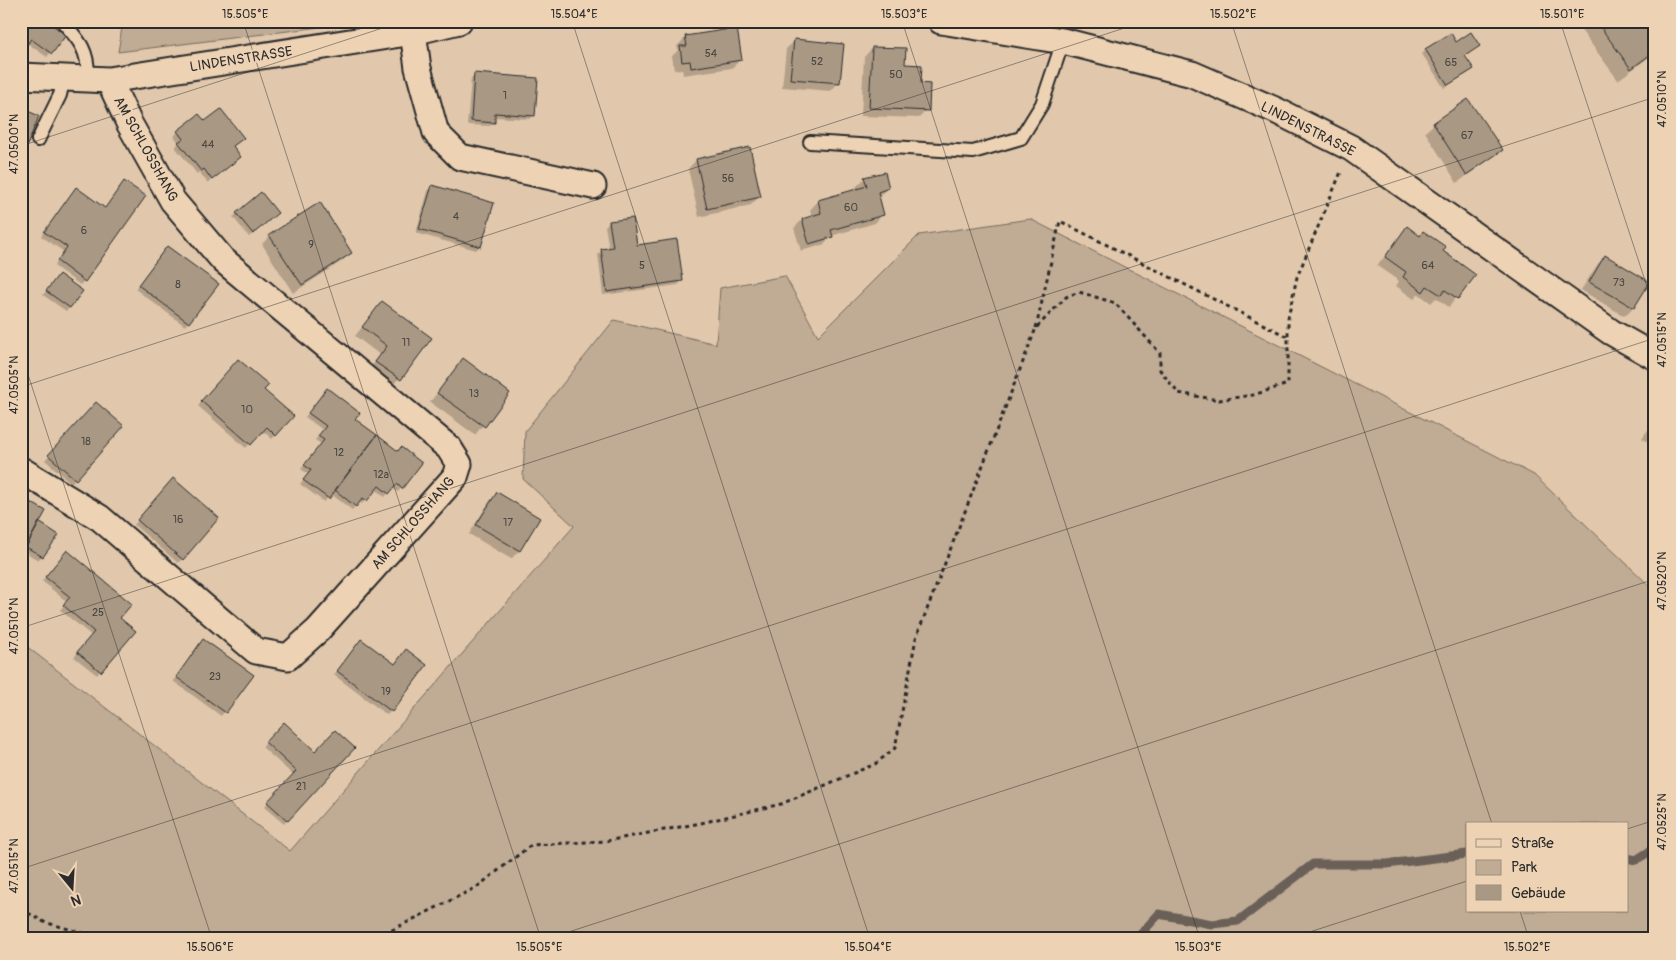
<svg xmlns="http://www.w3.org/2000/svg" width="1676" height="960" font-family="Pangolin,sans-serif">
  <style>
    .green { fill: #c0ab94; stroke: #766b60; fill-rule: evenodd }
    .shadow { fill: #0003 }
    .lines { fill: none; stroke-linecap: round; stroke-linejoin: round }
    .stream { stroke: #6a6158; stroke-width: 9 }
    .building { fill: #a89884; stroke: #2b2b2b }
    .service-casing { stroke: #2b2b2b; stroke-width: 16 }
    .minor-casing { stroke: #2b2b2b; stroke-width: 29 }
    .path { stroke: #2b2b2b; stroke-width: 3; stroke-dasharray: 4 4; stroke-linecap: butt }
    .service { stroke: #edd2b4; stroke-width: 12 }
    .minor { stroke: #edd2b4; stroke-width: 25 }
    .ticks { fill: none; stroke: #2b2b2b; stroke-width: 1; stroke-opacity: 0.45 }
    .labels { text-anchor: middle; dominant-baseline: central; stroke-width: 4; stroke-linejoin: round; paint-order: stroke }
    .number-label { font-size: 11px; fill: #4a4641 }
    .street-label { font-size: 14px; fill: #2b2b2b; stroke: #edd2b4 }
    .neatline { fill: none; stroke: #2b2b2b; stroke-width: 2 }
    .ticks-label { font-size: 12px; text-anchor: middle; fill: #2b2b2b }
  </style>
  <rect width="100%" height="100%" fill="#e1c8ac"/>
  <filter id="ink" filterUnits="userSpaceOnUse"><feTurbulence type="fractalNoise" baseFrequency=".02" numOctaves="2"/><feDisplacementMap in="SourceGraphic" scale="10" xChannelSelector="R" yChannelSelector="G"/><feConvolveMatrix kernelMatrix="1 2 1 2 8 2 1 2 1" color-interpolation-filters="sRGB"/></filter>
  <g filter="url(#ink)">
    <path class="green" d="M123,21H369L118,52Z
      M1030,219L1534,475L1655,591V939H21V642L290,851L574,526L523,479L525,431L614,320L716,344L720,288L785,276L818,336L919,235ZM1467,824H1627V911H1467Z"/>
    <path class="shadow" d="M21,21L64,35L47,57L27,43L21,50Z
      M1063,21H1090L1086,26L1063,24Z
      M1574,21H1655V53L1618,80Z
      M686,37L740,60L732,68L683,75L682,69L674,70L672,56L678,50L677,46Z
      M794,41L839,82L831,91L782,87L786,49Z
      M1456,44L1479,46L1464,57L1468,73L1444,88L1422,54L1426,50Z
      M872,48L904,65L920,84L927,110L919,118L861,116L864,57Z
      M475,74L534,115L530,119L494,117L493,122L490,126L467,125L471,78Z
      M1434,124L1502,150L1457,183L1425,132Z
      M178,132L232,147L240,157L208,183L199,172L197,174L175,147L179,143L174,136Z
      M696,160L759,197L751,205L699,217L688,169Z
      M865,178L888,188L878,197L883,214L875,223L831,236L823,245L801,251L794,228L802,220L812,217L810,210L818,201L857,190L856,187Z
      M432,187L480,246L476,250L416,233L428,191Z
      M72,193L84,281L80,285L54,266L64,252L41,236Z
      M237,214L273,217L249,237L233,217Z
      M609,222L636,246L682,281L678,285L603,295L598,254L602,250L609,249L605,226Z
      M1407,228L1474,275L1449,307L1436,298L1431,303L1419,294L1414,299L1396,286L1399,281L1377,266Z
      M270,236L351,252L342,261L293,293L262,244Z
      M163,251L188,322L185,326L135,289Z
      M1605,256L1648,282L1633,308L1624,316L1581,290L1597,265Z
      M59,275L70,308L66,311L43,295Z
      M382,302L430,338L391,388L368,371L380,355L355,336Z
      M463,360L508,393L475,435L430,402Z
      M235,364L263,391L276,435L272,439L262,430L246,448L198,406Z
      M323,394L353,419L401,488L398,492L392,488L385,497L375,489L362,504L359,501L352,510L331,494L324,502L300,484L308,474L301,469L321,444L315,440L323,430L305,417Z
      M92,407L75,479L71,483L45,460Z
      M1655,420V447L1642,438Z
      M169,484L182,559L178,563L134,525Z
      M497,493L539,519L519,551L511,559L469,534L489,502Z
      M38,523L42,556L38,560L23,551Z
      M63,556L119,619L100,671L97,675L74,657L92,636L60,610L67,602L42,581Z
      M200,645L252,676L221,716L173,681Z
      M357,645L394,665L391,711L387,715L334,675Z
      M284,724L315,753L354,748L284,824L264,807L293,775L262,747Z"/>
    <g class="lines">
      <path class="stream" d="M1627,858L1636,860L1655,848
        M1136,939L1159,914L1212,924L1238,921L1313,864H1387L1467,854"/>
    </g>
    <path class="building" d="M21,21H47L66,35L52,54L31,39L22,52Z
      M1596,21H1655V51L1631,69Z
      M737,28L742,60L691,68L690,61L682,62L680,46H687L685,36Z
      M1471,32L1480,46L1465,56L1474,69L1448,85L1425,49L1451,33L1456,42Z
      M794,39L844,44L840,83L790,79Z
      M872,47L906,48L905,64L922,65L921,83L930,84L929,111L869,108Z
      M474,73L538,78L535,116L495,113V123L471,121Z
      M1468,99L1503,150L1466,175L1433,123Z
      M21,108L39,116L24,153L21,152Z
      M221,109L244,138L233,146L241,157L212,180L204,169L201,171L178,142L183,139L177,131L199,114L205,121Z
      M750,147L761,197L707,209L696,159Z
      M21,160L29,164L21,182Z
      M885,172L889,188L878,192L884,215L831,230L833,237L809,244L802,219L821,213L818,200L867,186L864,177Z
      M124,181L146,196L85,282L57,261L67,247L44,232L76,187L105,208Z
      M432,185L494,203L481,247L419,229Z
      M261,192L278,213L253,234L236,213Z
      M320,202L352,253L302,285L269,235Z
      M633,218L637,245L677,239L683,281L607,292L601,249L613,247L609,221Z
      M1407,226L1420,236L1423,231L1446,247L1443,251L1476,275L1458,299L1445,290L1441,295L1427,286L1423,292L1403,277L1406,272L1385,257Z
      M167,246L219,284L189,323L138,285Z
      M1605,255L1650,282L1634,308L1589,282Z
      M59,274L83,291L70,308L46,291Z
      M382,301L432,338L401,380L375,362L387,346L362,327Z
      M463,358L510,393L485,427L437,393Z
      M238,359L269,385L264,390L294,416L276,436L267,427L251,445L201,401Z
      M327,388L360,413L355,419L377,435L329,499L303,480L311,470L304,465L324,440L318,436L326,426L308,413Z
      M96,402L124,426L76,480L48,455Z
      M1655,422V433L1650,430Z
      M377,435L398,451L401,447L422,463L402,489L397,484L389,494L379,486L367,501L363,498L356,507L335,490Z
      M173,478L219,518L183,560L137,520Z
      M497,492L540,518L520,551L476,525Z
      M21,497L46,511L21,556Z
      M39,522L59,535L43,557L26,547Z
      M67,550L132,604L120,618L136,631L101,672L77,652L94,632L63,605L70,597L45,577Z
      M203,639L254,675L226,713L176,677Z
      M361,639L395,664L406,649L427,665L392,712L337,671Z
      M284,722L315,751L335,730L355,748L288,821L267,802L296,771L265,742Z"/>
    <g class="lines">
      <defs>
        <path id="service" d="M62,21C80,41 89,51 88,79
          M38,140L60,95L64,78
          M810,142L973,152L1021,138L1042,104L1063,41"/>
        <path id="minor" d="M941,21L1063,41L1192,74L1275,110L1351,148L1611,332L1655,357
          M413,32L418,68L436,133L460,157L593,186
          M21,76L109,80L413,32L459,21
          M21,470L100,518L256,651L288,657L318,630L455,477L459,464L449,448L223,260L173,201L129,123L109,80"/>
      </defs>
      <use href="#service" class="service-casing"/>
      <use href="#minor" class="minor-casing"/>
      <path class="path" d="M1036,328L1060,221L1288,337
        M21,909L44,922L104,939
        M312,939L390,931L477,887L531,845L606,841L701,823L781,804L875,764L895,748L916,638L1036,328L1066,297L1079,292L1115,303L1160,353V370L1178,393L1219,400L1253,395L1288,384V318L1297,277L1341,172"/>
      <use href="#service" class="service"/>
      <use href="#minor" class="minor"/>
    </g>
  </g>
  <path class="ticks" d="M243,21L541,939M572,21L870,939M902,21L1200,939M1231,21L1492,824M1560,21L1655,311M21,146L404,21M21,353L212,939M21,387L1146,21M21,628L1655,97M1627,829L1655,820M21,869L1655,338M1520,911L1529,939M547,939L1655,579M1288,939L1467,881"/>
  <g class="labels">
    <g class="number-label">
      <text x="711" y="53">54</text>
      <text x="817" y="61">52</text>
      <text x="1451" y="62">65</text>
      <text x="896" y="74">50</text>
      <text x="505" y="95">1</text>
      <text x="1467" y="135">67</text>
      <text x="208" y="144">44</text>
      <text x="728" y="178">56</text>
      <text x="851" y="207">60</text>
      <text x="456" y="216">4</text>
      <text x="84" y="230">6</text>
      <text x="311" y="244">9</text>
      <text x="642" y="265">5</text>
      <text x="1428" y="265">64</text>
      <text x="1619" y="282">73</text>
      <text x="178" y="284">8</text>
      <text x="406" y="342">11</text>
      <text x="474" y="393">13</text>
      <text x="247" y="409">10</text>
      <text x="86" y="441">18</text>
      <text x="339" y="452">12</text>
      <text x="381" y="474">12a</text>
      <text x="178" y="519">16</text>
      <text x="508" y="522">17</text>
      <text x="98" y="612">25</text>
      <text x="215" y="676">23</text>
      <text x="386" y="691">19</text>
      <text x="301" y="786">21</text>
    </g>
    <g class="street-label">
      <text transform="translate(241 59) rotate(-9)">LINDENSTRASSE</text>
      <text transform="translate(1308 129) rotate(27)">LINDENSTRASSE</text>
      <text transform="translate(146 149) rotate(61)">AM SCHLOSSHANG</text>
      <text transform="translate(413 523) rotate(-49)">AM SCHLOSSHANG</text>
    </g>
  </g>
  <rect width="1676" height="960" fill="none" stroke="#edd2b4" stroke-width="55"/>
  <rect x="1466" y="822" width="162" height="90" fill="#edd2b4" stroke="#9f8f7d"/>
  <rect x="1476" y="839" width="25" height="8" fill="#edd2b4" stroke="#9f8f7d"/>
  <text x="1511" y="848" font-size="15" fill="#2b2b2b">Straße</text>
  <rect x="1476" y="860" width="25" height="15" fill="#c0ab94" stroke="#9f8f7d"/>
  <text x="1511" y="872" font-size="15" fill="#2b2b2b">Park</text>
  <rect x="1476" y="885" width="25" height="15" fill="#a89884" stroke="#9f8f7d"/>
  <text x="1511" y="898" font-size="15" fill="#2b2b2b">Gebäude</text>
  <g transform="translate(72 888) rotate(162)" stroke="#edd2b4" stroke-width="4" paint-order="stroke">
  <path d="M0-4L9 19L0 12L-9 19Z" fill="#2b2b2b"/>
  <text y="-8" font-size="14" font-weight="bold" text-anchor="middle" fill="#2b2b2b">N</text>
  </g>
  <rect x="28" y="28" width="1620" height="904" class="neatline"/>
  <g class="ticks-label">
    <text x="245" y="18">15.505°E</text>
    <text x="574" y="18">15.504°E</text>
    <text x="904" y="18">15.503°E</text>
    <text x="1233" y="18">15.502°E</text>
    <text x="1562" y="18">15.501°E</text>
    <text transform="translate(1662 99) rotate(-90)" y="4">47.0510°N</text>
    <text transform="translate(14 144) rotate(-90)" y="4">47.0500°N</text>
    <text transform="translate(1662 340) rotate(-90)" y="4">47.0515°N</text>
    <text transform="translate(14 385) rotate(-90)" y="4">47.0505°N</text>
    <text transform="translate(1662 581) rotate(-90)" y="4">47.0520°N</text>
    <text transform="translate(14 626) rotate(-90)" y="4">47.0510°N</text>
    <text transform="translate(1662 822) rotate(-90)" y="4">47.0525°N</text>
    <text transform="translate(14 866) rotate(-90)" y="4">47.0515°N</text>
    <text x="210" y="951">15.506°E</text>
    <text x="539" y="951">15.505°E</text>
    <text x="868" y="951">15.504°E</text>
    <text x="1198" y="951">15.503°E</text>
    <text x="1527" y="951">15.502°E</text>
  </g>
</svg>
